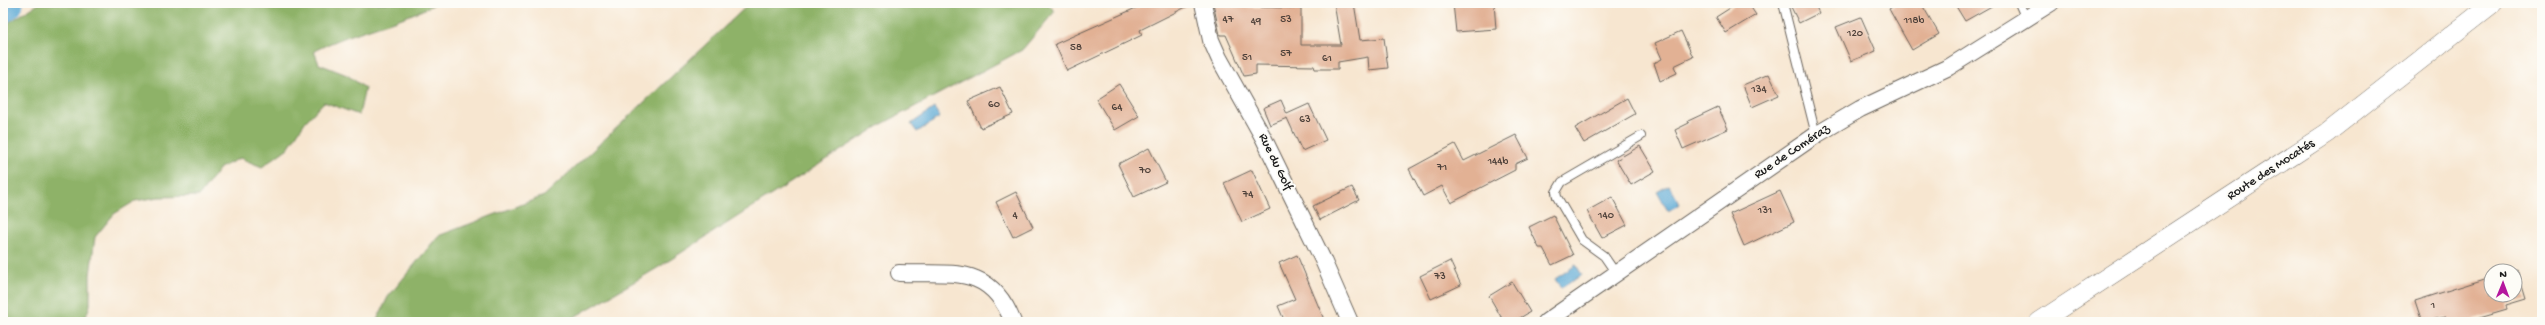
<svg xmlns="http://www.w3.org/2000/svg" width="2545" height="325" font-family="'Gochi Hand',sans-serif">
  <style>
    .forest { fill: #8eb268; stroke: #556742 }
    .water { fill: #5ba9d4; stroke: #3c6278 }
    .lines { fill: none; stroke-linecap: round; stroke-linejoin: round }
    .river { stroke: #5ba9d4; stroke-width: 33 }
    .building { fill: #e2b194 }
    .service-casing { stroke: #69635b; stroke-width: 10 }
    .minor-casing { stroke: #69635b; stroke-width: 18 }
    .tertiary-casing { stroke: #69635b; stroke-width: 20 }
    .service { stroke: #fff; stroke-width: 8 }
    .minor { stroke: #fff; stroke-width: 16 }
    .tertiary { stroke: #fff; stroke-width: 19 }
    .labels { text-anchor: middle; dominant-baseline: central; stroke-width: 4; stroke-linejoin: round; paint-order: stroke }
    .number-label { font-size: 11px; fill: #4e413a }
    .street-label { font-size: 13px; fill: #1c1c1c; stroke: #fdfcf7 }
  </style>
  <rect width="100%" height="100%" fill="#fdfcf7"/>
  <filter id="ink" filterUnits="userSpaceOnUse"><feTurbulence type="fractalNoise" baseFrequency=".025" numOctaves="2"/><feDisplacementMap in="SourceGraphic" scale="8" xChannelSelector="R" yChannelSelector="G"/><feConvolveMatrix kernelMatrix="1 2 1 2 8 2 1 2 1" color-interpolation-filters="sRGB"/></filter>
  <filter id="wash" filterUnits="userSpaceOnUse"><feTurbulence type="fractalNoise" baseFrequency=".012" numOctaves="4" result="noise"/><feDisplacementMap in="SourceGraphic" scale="16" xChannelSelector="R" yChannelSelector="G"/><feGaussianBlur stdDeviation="0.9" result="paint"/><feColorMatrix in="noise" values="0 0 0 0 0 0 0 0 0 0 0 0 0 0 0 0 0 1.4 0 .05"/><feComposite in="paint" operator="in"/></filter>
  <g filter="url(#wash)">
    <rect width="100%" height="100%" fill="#f7e6d0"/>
    <path class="forest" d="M40,3H437C397,24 354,30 314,51L319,64L347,75L365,88L359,115L324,102L305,122L288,148L262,167L240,158L220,168L199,196L159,197L135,201L114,214L95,237L90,275V305L84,322H3V26Z
      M750,3H1047L1055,11L1022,50L882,124L659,267L566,322H376L388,297L438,236L544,196Z"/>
    <path class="water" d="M934,108L940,117L917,132L911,124Z
      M1669,185L1680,204L1668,211L1657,192Z
      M1576,265L1582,275L1561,288L1555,279Z"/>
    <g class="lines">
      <path class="river" d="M3,6L7,3"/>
    </g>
    <g id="blocks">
      <path class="building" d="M1147,3H1194L1140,30L1142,35L1067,71L1055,44Z
        M1213,3H1224V5L1241,3V7L1301,8V45H1341L1334,3H1354L1360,40L1384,38L1388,68L1369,70L1368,57L1338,62V69H1315L1314,66L1256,65V74L1244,76L1226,35H1220Z
        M1453,3H1494L1496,29L1456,32Z
        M1738,3H1748L1756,15L1726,33L1716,17Z
        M1789,3H1814L1819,13L1799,23Z
        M1898,3H1921L1939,34L1912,50L1889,9Z
        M1954,3H1997L1965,21Z
        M1861,17L1876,51L1851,61L1836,27Z
        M1681,31L1693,57L1674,66L1677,73L1660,81L1654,63L1662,59L1655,43Z
        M1769,74L1779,95L1752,107L1743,85Z
        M1119,84L1139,116L1115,130L1096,99Z
        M1000,87L1013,114L981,128L968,101Z
        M1627,98L1635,114L1584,143L1575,128Z
        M1281,100L1287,114L1309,104L1326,140L1302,151L1287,118L1270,125L1263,108Z
        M1718,107L1728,129L1683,149L1675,130L1689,123L1688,121Z
        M1516,135L1528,158L1515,164V170L1451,203L1442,186L1423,196L1409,169L1455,144L1464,161Z
        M1640,146L1655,171L1631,185L1616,160Z
        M1149,148L1166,182L1134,197L1118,164Z
        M1252,170L1270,209L1242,222L1224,183Z
        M1352,187L1359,200L1320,220L1313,206Z
        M1780,191L1794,222L1744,246L1730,214Z
        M1016,192L1033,227L1013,237L996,202Z
        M1612,197L1627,225L1602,238L1587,211Z
        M1553,215L1573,255L1552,265L1543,248H1539L1529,227Z
        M1297,255L1305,274L1325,322H1285L1278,306L1295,299L1279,263Z
        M1450,261L1461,285L1431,299L1420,276Z
        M2517,269L2526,299L2506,305L2507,310L2466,322H2447L2445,317L2422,322L2415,301L2491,277V295H2515V271H2510Z
        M1512,282L1530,312L1513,322H1504L1489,296Z"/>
    </g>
  </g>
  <g filter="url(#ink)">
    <use href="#blocks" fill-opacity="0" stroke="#69635b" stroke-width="1"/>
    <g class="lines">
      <defs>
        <path id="service" d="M1783,3L1816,135
          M2019,3L2026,19
          M1615,272L1604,256L1582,240L1557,197L1556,192L1562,182L1641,136"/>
        <path id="minor" d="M1203,3L1211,40L1219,58L1263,137L1322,258L1350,322
          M899,273C952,275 990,263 1013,322
          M1546,322L1816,135L1860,109L1949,67L2051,3"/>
        <path id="tertiary" d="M2039,322L2327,133L2493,3"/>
      </defs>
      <use href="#service" class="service-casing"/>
      <use href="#minor" class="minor-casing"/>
      <use href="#tertiary" class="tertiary-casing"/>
      <use href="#service" class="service"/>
      <use href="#minor" class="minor"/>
      <use href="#tertiary" class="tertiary"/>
    </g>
  </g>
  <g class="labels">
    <g class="number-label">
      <text x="1228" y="20">47</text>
      <text x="1286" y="20">53</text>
      <text x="1914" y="21">118b</text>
      <text x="1256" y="22">49</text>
      <text x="1855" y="34">120</text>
      <text x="1076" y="48">58</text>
      <text x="1286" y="54">57</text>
      <text x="1247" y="58">51</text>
      <text x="1327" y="59">61</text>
      <text x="1759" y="90">134</text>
      <text x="994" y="105">60</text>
      <text x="1117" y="108">64</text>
      <text x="1305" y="120">63</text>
      <text x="1498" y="162">144b</text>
      <text x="1442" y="168">71</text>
      <text x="1145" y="171">70</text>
      <text x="1248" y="195">74</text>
      <text x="1765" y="211">131</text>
      <text x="1015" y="216">4</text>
      <text x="1606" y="216">140</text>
      <text x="1440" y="277">73</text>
      <text x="2433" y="306">1</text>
    </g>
    <g class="street-label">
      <text transform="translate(1792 152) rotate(-34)">Rue de Coméraz</text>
      <text transform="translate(1275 162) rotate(64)">Rue du Golf</text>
      <text transform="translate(2271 170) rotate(-33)">Route des Mocatés</text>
    </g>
  </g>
  <rect width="2545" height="325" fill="none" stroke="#fdfcf7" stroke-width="16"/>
  <g transform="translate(2503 283) rotate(1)"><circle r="19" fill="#fdfcf7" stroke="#a3a29f"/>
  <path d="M0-3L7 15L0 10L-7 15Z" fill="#b5179e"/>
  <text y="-6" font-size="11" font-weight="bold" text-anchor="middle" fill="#1c1c1c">N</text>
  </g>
</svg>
